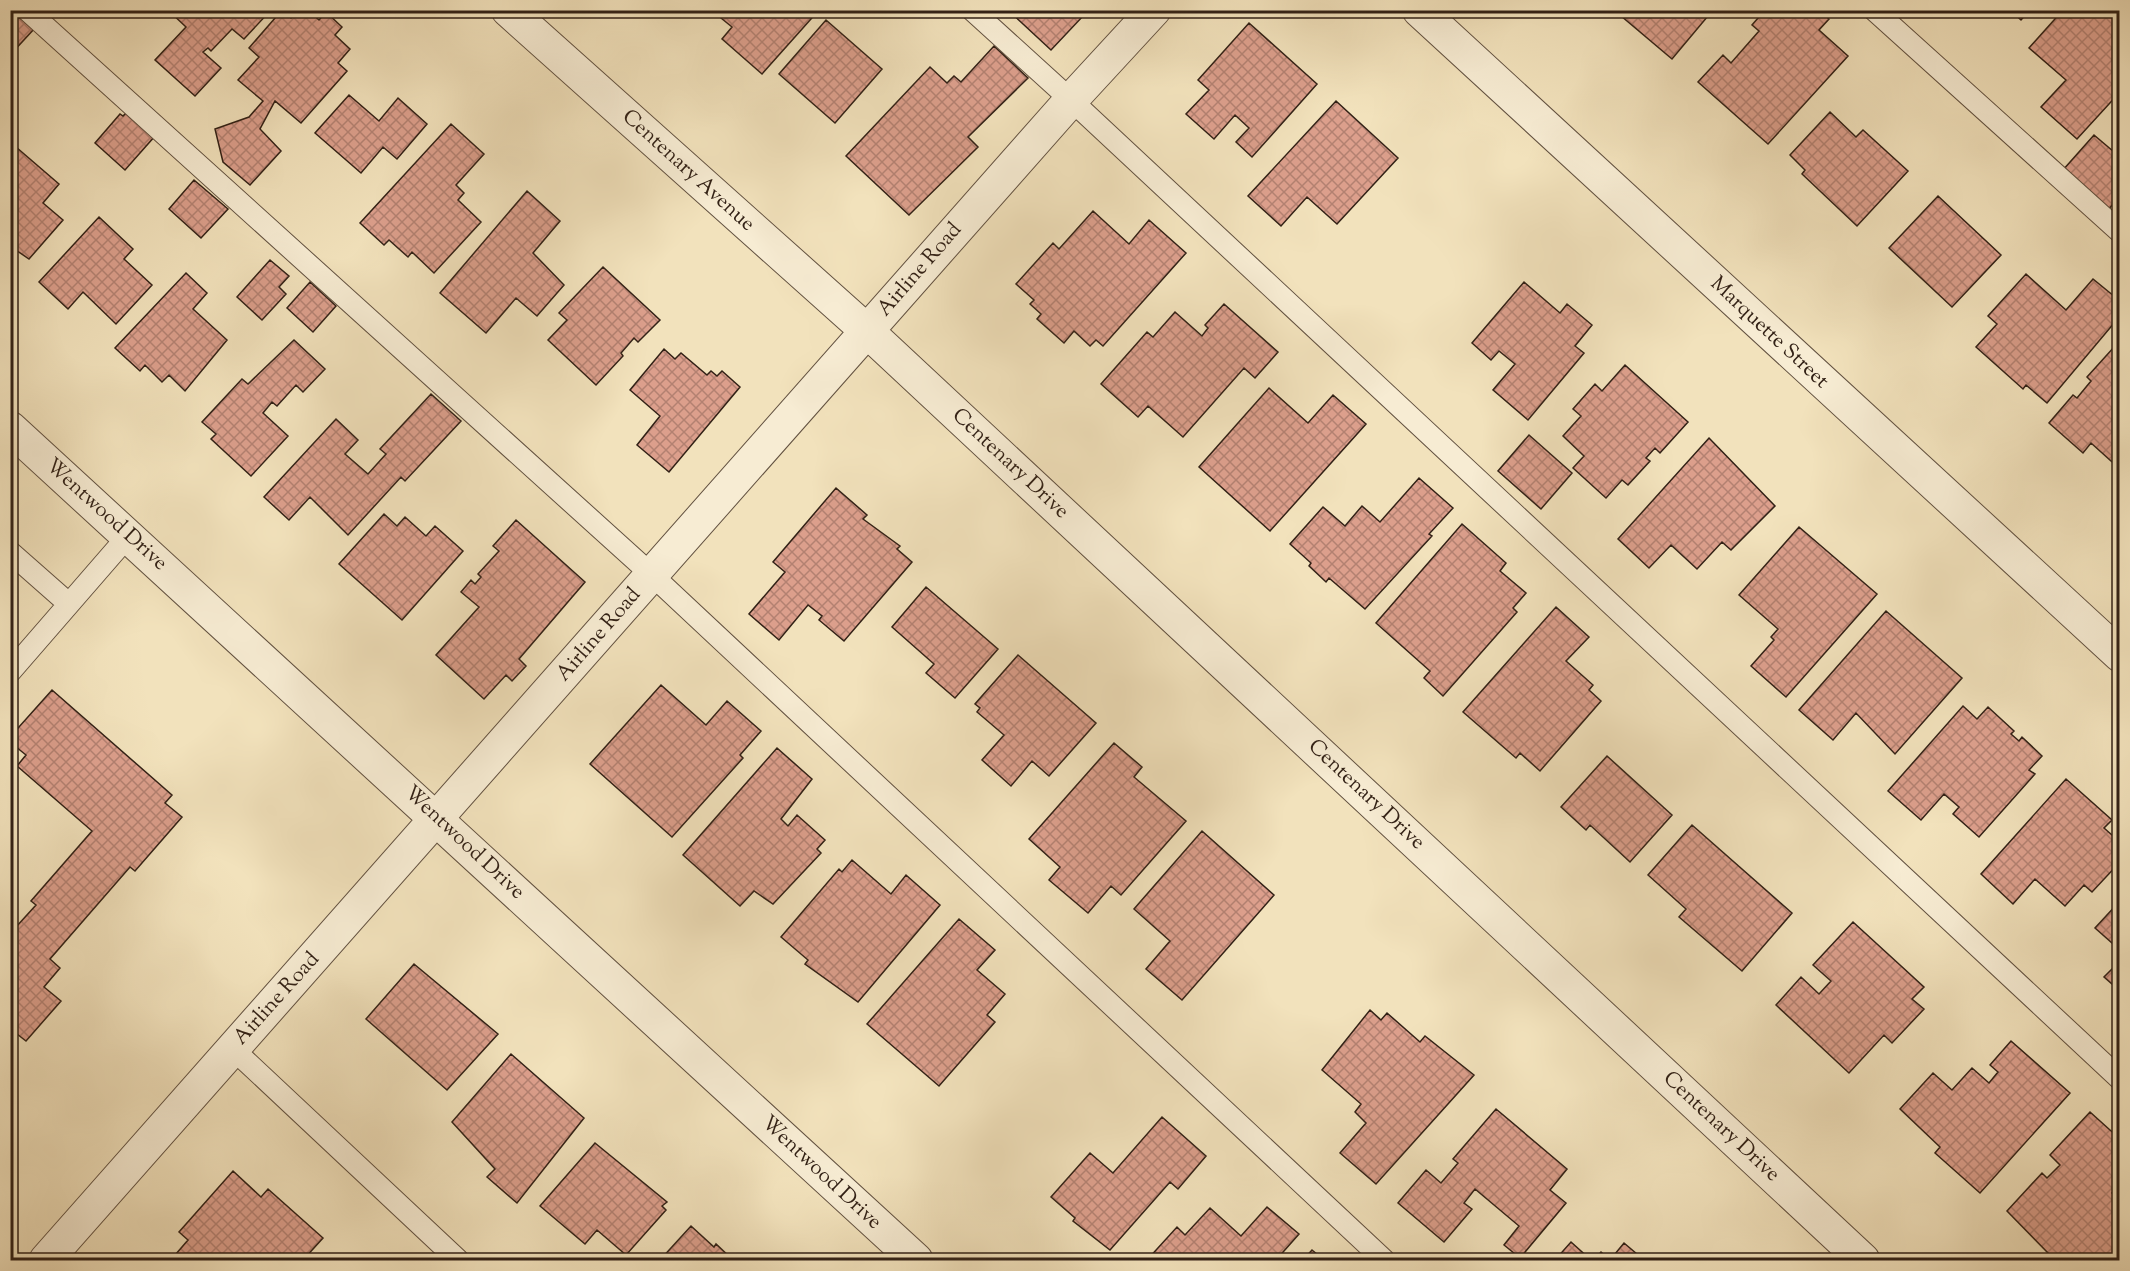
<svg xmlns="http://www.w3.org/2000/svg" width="2130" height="1271" font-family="'Sorts Mill Goudy',serif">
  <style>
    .building { fill: url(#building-cross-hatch); stroke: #322116; stroke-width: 1.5 }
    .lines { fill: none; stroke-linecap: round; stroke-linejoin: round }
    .service-casing { stroke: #625140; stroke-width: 23 }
    .minor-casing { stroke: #625140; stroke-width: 35 }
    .service { stroke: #f7ecd3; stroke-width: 21 }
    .minor { stroke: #f7ecd3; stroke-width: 33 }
    .labels { text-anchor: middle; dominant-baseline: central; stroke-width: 4.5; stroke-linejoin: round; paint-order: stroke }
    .street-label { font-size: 21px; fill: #322116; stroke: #f7ecd3 }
  </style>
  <defs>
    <pattern id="building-cross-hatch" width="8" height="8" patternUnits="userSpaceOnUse" patternTransform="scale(1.5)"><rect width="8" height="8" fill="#dc9f8c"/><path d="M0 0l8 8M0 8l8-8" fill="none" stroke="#b38171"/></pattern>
  </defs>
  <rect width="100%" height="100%" fill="#f2e2bc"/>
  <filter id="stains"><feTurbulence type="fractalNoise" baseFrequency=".00333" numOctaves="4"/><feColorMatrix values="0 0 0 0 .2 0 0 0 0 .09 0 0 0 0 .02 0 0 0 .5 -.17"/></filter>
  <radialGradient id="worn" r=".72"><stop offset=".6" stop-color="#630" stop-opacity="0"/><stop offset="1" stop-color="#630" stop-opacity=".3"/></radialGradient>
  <path class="building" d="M10,10L34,29L10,55Z
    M168,10H271L244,39L232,29L211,51L208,48L203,52L221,68L195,96L155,60L186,27Z
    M282,10L291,18L298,10H308L319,20L326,12L342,27L335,35L350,49L338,63L347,71L301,123L275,101L260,129L281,151L250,185L223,162L215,129L249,117L263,101L238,80L259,57L249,48Z
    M723,10H819L762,74L722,39L732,27L721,18Z
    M1008,10H1080L1084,15L1051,50Z
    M1614,10H1713L1672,59Z
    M1765,10H1819L1829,19L1819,30L1848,56L1768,144L1698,82L1723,55L1731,63L1759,31L1752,25Z
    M2010,10H2030L2021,20Z
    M2063,10H2120V92L2077,139L2041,107L2066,80L2029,48Z
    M826,20L882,69L835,123L779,74Z
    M1249,23L1317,84L1252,157L1236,142L1249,128L1235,115L1214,139L1186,114L1209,90L1198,80Z
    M994,46L1028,78L968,137L978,147L909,215L846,156L930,67L947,83L954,76L961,82Z
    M349,95L379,121L398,98L427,124L397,159L383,147L361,173L315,133Z
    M1336,101L1398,158L1337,224L1307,197L1281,226L1248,196Z
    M128,111L155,136L125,170L95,143L120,114L123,116Z
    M1830,112L1856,137L1863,130L1908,171L1857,226L1802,174L1805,170L1790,155Z
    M451,124L484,154L456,185L464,193L458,200L481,222L434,273L412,252L408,257L389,240L384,245L360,223Z
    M2094,135L2120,157V196L2108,210L2063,170Z
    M16,147L59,184L43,203L63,220L29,259L10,246V154Z
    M194,180L228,209L201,238L169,209Z
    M527,191L560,221L533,253L564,285L537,316L516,298L486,333L440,293Z
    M1938,196L2001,255L1952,307L1889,248Z
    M1093,211L1129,244L1149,220L1186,253L1103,346L1096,340L1090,346L1074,331L1064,343L1037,319L1041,314L1030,304L1034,300L1016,284L1053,243L1059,249Z
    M99,217L133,249L124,259L152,285L116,324L83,292L68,309L39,282Z
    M270,260L289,276L279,287L286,294L262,320L237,297Z
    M603,267L660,320L638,342L634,338L621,353L623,356L596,385L548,340L567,320L559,313Z
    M186,273L207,293L193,309L227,340L185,391L169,375L162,382L145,365L140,371L115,348Z
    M2026,274L2066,310L2093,279L2120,301V316L2047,403L2026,385L2023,389L1976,347L1997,324L1988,316Z
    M310,282L336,306L313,332L287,308Z
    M1524,282L1560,313L1567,304L1592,325L1575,346L1584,353L1528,420L1493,390L1515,364L1499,351L1491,360L1472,343Z
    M1224,304L1278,352L1255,378L1244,368L1183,437L1148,406L1138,417L1101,384L1147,332L1153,337L1175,312L1202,336L1208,328L1205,325Z
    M294,340L325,369L303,392L296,385L277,406L272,402L263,413L288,436L251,476L211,439L216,434L202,422L242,379L248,384Z
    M2115,346L2120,350V469L2091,443L2083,453L2049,423L2073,395L2077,398L2091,381L2087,377Z
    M664,349L675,359L681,353L707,375L711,371L717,376L722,371L740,387L669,472L637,445L660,416L630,390Z
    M1625,365L1688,422L1660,453L1655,448L1646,458L1650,461L1628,485L1622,480L1606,498L1573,468L1584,456L1563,436L1581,416L1573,409L1595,384L1602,391Z
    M1269,388L1308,423L1333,395L1366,424L1270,531L1199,467Z
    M431,394L461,421L405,481L401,477L348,535L310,497L289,520L264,497L336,419L358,440L345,454L368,474L386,454L380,449Z
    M1529,435L1572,473L1541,509L1498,471Z
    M1709,438L1775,506L1731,550L1722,542L1697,569L1671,545L1649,568L1618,539Z
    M1419,478L1453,508L1429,534L1432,536L1365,609L1329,578L1326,582L1309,566L1311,563L1290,544L1323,507L1345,526L1362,506L1380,522Z
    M836,488L867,515L863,519L900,546L897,549L912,562L844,641L819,620L822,616L808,605L779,640L749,614L785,572L773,562Z
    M384,514L397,526L405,517L426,536L435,526L463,551L402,620L339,564Z
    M516,520L585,582L519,659L526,666L512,681L506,675L484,699L436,655L479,607L461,592L471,580L475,584L481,577L478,574L499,551L493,546Z
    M1462,524L1506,563L1500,571L1526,593L1513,608L1517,612L1443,696L1424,678L1430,671L1376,623Z
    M1799,527L1877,594L1786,697L1751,666L1774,640L1771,637L1778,629L1739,595Z
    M926,587L998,649L955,698L926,673L934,664L892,627Z
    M1556,607L1589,637L1566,661L1593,685L1589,690L1601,701L1540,771L1520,753L1516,758L1463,712Z
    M1886,611L1962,678L1895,754L1856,713L1833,740L1799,710Z
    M1018,655L1096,723L1049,776L1032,761L1011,786L982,760L1004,735L977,712L980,708L975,704Z
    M661,685L706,725L727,701L761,731L740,755L743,758L672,837L590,764Z
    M52,690L172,795L165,803L182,817L135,871L130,867L50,959L60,968L44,987L61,1001L26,1041L17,1034L10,1042V923L16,927L36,905L31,901L92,831L17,766L26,755L10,742V737Z
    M1963,706L1977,719L1988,707L2014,731L2011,734L2019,741L2022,737L2042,756L2029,770L2035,774L1979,837L1953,814L1959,807L1944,794L1921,820L1888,791Z
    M1114,743L1142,767L1134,777L1186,821L1121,895L1111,886L1088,913L1049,880L1060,867L1029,839Z
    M777,748L812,779L781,819L788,826L797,815L825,840L817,849L821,853L773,904L754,891L740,906L683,855Z
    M1607,756L1672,815L1630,862L1590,825L1586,830L1561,807Z
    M2066,779L2112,820L2104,828L2120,842V862L2092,892L2084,885L2065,906L2035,879L2013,904L1981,874Z
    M1692,825L1792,913L1742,971L1679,917L1686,909L1648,875Z
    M1202,831L1274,895L1182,1000L1146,969L1170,941L1134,909Z
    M852,860L891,894L906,875L940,905L858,1002L805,964L808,960L781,937L839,869L842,872Z
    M2120,901V950L2095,928Z
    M959,919L995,950L977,970L1005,994L987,1015L995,1022L939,1086L867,1024Z
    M1853,922L1924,987L1912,999L1924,1009L1892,1043L1884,1035L1849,1073L1776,1005L1801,977L1819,994L1831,981L1813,965Z
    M2120,961V991L2104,977Z
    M414,964L498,1034L447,1090L366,1019Z
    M1370,1010L1381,1020L1387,1013L1420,1042L1425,1036L1474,1075L1376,1184L1340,1153L1366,1123L1355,1112L1361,1104L1322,1070Z
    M2011,1041L2070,1093L1980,1193L1935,1153L1940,1147L1900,1109L1933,1073L1952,1090L1972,1068L1989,1083L1998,1072L1990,1065Z
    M511,1054L584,1118L517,1203L487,1177L495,1169L452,1122Z
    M1496,1109L1567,1169L1550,1190L1566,1203L1520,1258L1504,1245L1519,1226L1475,1189L1464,1203L1472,1209L1444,1242L1398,1203L1426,1170L1441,1183L1458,1163L1453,1159Z
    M2090,1112L2120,1139V1185L2112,1193L2120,1200V1260H2049L2044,1257L2048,1253L2007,1211L2042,1173L2047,1178L2060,1165L2050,1155Z
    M1162,1117L1206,1156L1178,1189L1170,1182L1110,1250L1073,1221L1075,1218L1051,1197L1090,1153L1113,1173Z
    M595,1143L667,1202L662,1206L666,1210L626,1255L597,1230L585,1244L540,1206Z
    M233,1171L261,1197L268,1189L323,1238L303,1260H184L176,1254L188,1240L179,1232Z
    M1267,1207L1299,1234L1276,1260H1147L1177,1227L1185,1235L1210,1208L1241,1236Z
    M691,1226L714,1247L716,1244L733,1260H660Z
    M1571,1242L1591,1260H1555Z
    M1624,1243L1644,1260H1594L1601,1252L1610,1260Z
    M1312,1250L1324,1260H1303Z"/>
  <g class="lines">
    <defs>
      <path id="service" d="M27,10L652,575L1384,1260
        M972,10L1071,100L2120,1079
        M1874,10L2120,232
        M10,552L69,604
        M10,672L128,536
        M233,1049L458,1260"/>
      <path id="minor" d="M508,10L867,331L1863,1260
        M1419,10L2120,655
        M10,428L916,1260
        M46,1260L1071,100L1154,10"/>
    </defs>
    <use href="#service" class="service-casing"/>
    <use href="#minor" class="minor-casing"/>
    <use href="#service" class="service"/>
    <use href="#minor" class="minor"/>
  </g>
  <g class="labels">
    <g class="street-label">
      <text transform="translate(688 171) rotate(42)">Centenary Avenue</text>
      <text transform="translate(920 270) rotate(-49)">Airline Road</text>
      <text transform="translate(1769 333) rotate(43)">Marquette Street</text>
      <text transform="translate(1010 464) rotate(43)">Centenary Drive</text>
      <text transform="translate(106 515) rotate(42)">Wentwood Drive</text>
      <text transform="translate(599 635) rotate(-49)">Airline Road</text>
      <text transform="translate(1366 795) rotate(43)">Centenary Drive</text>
      <text transform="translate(464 843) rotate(43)">Wentwood Drive</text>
      <text transform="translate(277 999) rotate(-48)">Airline Road</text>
      <text transform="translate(1721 1127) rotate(43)">Centenary Drive</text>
      <text transform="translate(821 1173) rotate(43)">Wentwood Drive</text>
    </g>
  </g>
  <rect width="2130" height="1271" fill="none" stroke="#f2e2bc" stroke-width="36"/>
  <rect x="12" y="12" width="2106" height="1247" fill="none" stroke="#322116" stroke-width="3"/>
  <rect x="18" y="18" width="2094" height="1235" fill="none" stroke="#322116" stroke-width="1.5"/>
  <rect width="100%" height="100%" filter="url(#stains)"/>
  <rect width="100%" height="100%" fill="url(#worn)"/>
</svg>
